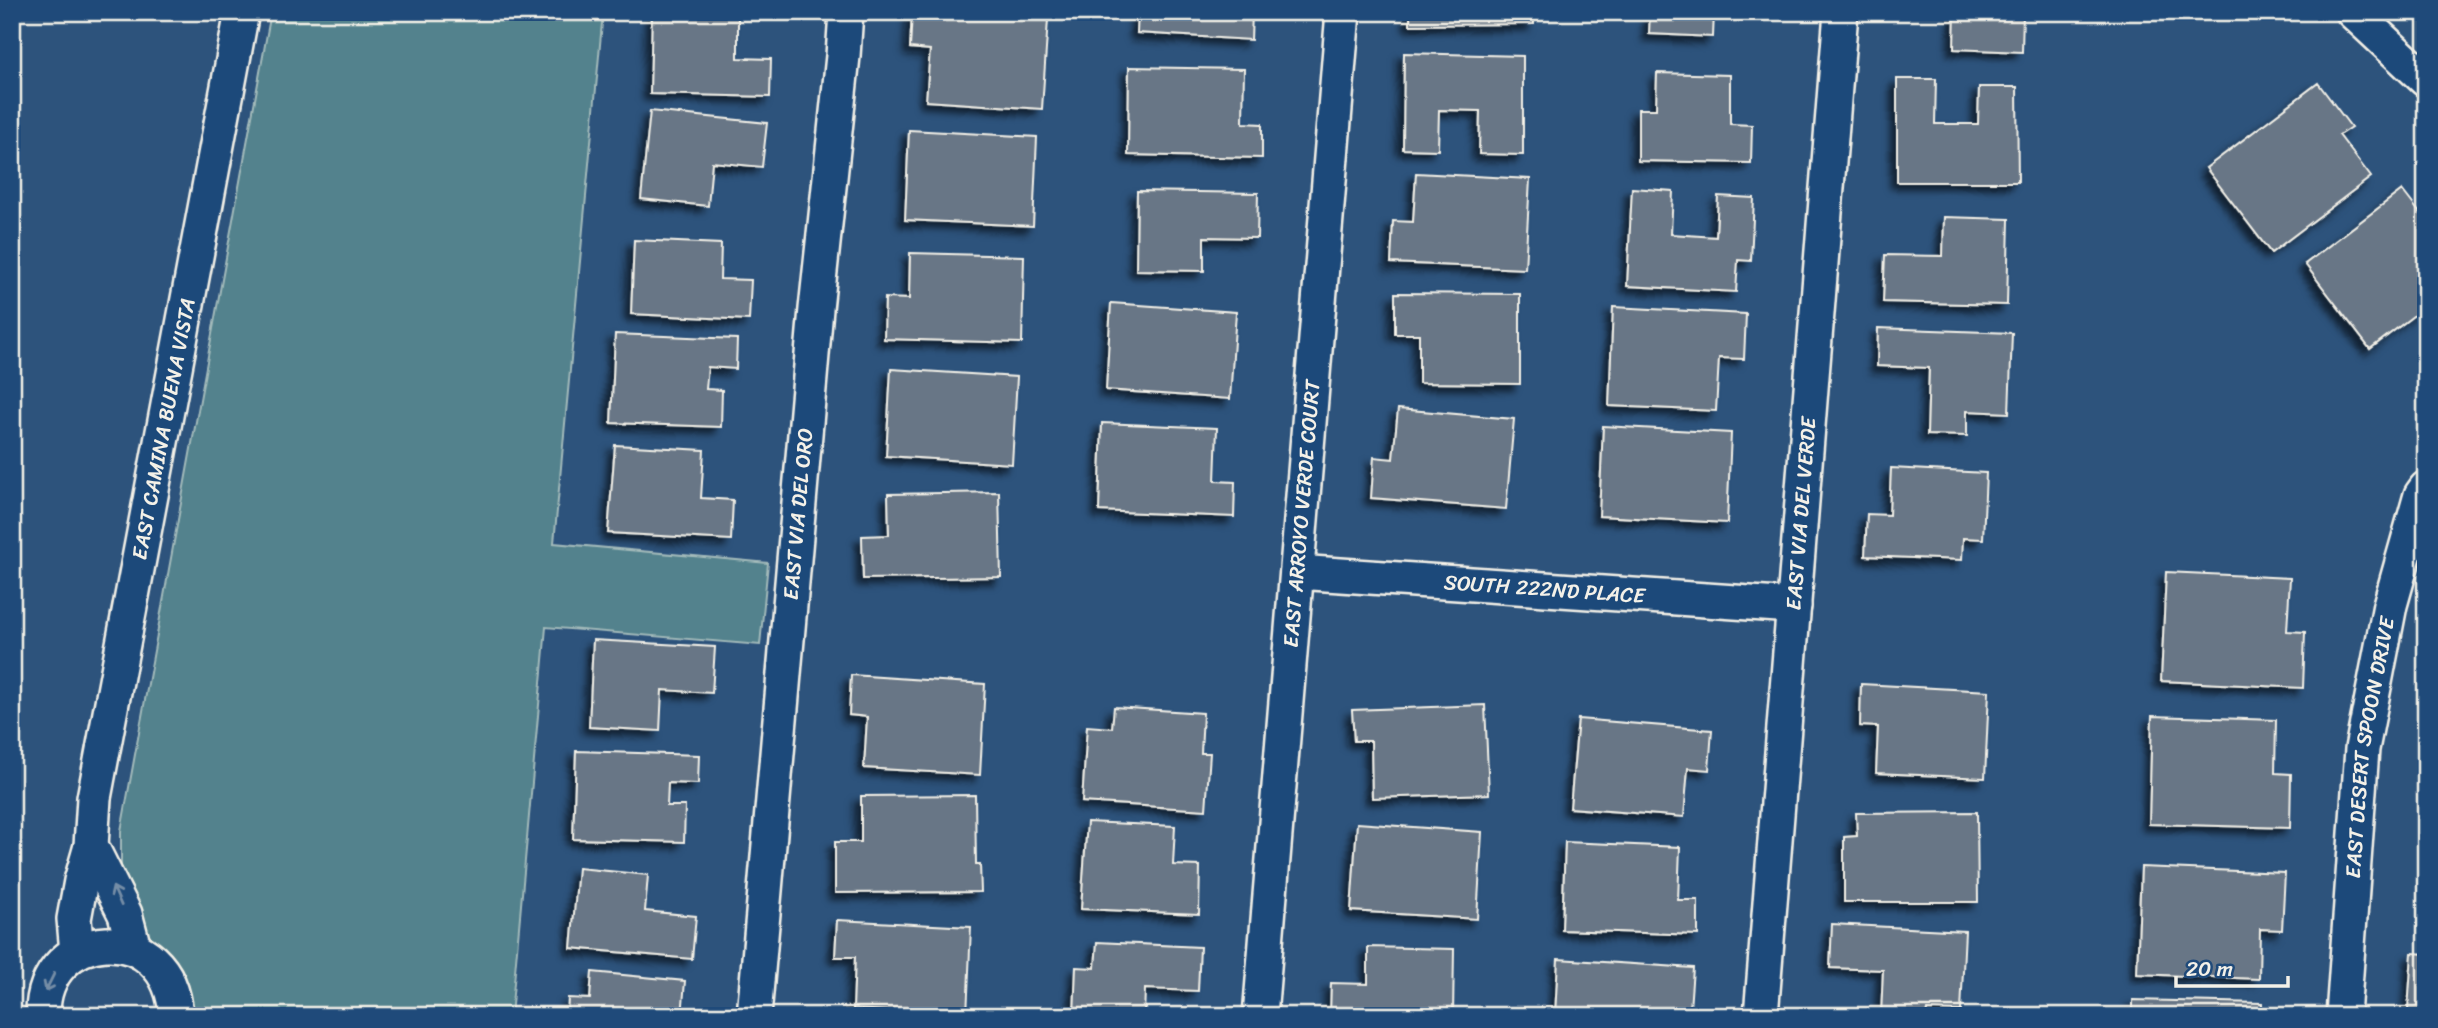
<svg xmlns="http://www.w3.org/2000/svg" width="2438" height="1028" font-family="Sriracha,sans-serif">
  <style>
    .green { fill: #52828d; stroke: #a3baba; stroke-width: 2 }
    .building { fill: #677686; stroke: #f4f1e8; stroke-width: 2; filter: url(#shadow) }
    .lines { fill: none; stroke-linecap: round; stroke-linejoin: round }
    .street-casing { stroke: #f4f1e8; stroke-width: 38 }
    .street { stroke: #1f4a7a; stroke-width: 33 }
    .oneway { stroke: #748da6 }
    .labels { text-anchor: middle; dominant-baseline: central; stroke-width: 5; stroke-linejoin: round; paint-order: stroke }
    .street-label { font-size: 21px; fill: #f4f1e8; stroke: #1f4a7a }
  </style>
  <defs>
    <filter id="shadow"><feDropShadow dx="-6" dy="6" stdDeviation="3.5" flood-color="#0009"/></filter>
  </defs>
  <rect width="100%" height="100%" fill="#2d537c"/>
  <filter id="ink" filterUnits="userSpaceOnUse"><feTurbulence type="fractalNoise" baseFrequency=".0143" numOctaves="2"/><feDisplacementMap in="SourceGraphic" scale="14" xChannelSelector="R" yChannelSelector="G"/><feConvolveMatrix kernelMatrix="1 2 1 2 8 2 1 2 1" color-interpolation-filters="sRGB"/></filter>
  <g filter="url(#ink)">
    <path class="green" d="M271,12H603L554,543L768,563L760,645L546,627L511,1016H188L154,943L140,925L121,877V831Z"/>
    <path class="building" d="M652,12H738V58L771,59L770,97L650,94Z
      M912,12H947L1048,19L1042,109L926,101L930,50L910,48Z
      M1138,12H1252L1251,40L1137,33Z
      M1410,12H1534V24L1410,25Z
      M1650,12H1714L1713,37L1649,34Z
      M1955,12H2023L2022,52L1954,49Z
      M1404,53L1523,56V155L1479,154L1480,111L1439,110L1438,150L1403,149Z
      M1129,67L1244,69L1243,123L1262,124V158L1128,155Z
      M1657,73L1730,75V124L1752,125L1751,163L1638,161V109H1656Z
      M1897,79H1936L1935,124H1978L1979,87H2017L2018,182H1897Z
      M2318,83L2351,127L2339,135L2371,177L2271,253L2206,168Z
      M650,111L767,123L762,167L712,162L708,206L641,199Z
      M909,130L1037,137L1033,226L905,220Z
      M1416,173L1530,179L1525,269L1391,263L1393,221L1413,222Z
      M1632,188L1673,191L1671,234L1716,237L1718,196L1754,198L1751,261L1738,260L1736,292L1627,286Z
      M2402,190L2426,221V306L2370,349L2305,264Z
      M1137,191L1258,193L1257,238L1204,237V271L1136,270Z
      M1944,217L2009,219L2007,305L1883,302L1885,255L1943,256Z
      M634,240L721,244L720,279L751,280L749,320L631,314Z
      M910,253L1024,256L1022,343L884,339L885,298L909,299Z
      M1395,293L1520,294V384L1419,383V334H1395Z
      M1111,303L1236,312L1230,399L1106,390Z
      M1613,307L1746,314L1744,359L1719,358L1716,411L1609,406Z
      M1878,328L2012,333L2009,413L1967,411V436L1927,435L1929,368L1877,366Z
      M615,334L737,339L736,369L708,367L706,389L722,390L721,427L611,423Z
      M891,369L1017,377L1012,464L886,456Z
      M1398,409L1514,419L1506,509L1371,498L1374,457L1393,459Z
      M1102,423L1217,428L1215,481L1235,482L1234,517L1099,511Z
      M1603,426L1731,433L1727,523L1599,516Z
      M615,445L704,450L701,498L733,500L731,540L608,533Z
      M1891,468L1986,473L1983,539L1963,538L1962,560L1865,556L1867,514L1889,515Z
      M999,492L1001,577L863,579L862,536L889,535L888,494Z
      M2166,572L2290,578L2287,631L2305,632L2303,688L2161,681Z
      M593,640L715,647L712,693L662,690L660,731L589,727Z
      M851,675L985,684L980,775L864,768L867,717L849,715Z
      M1861,684L1989,691L1985,778L1876,773L1878,727L1860,726Z
      M1485,705L1489,794L1372,798L1371,741H1354L1352,710Z
      M1114,707L1203,713L1201,753H1210L1206,810L1082,802L1087,726L1112,728Z
      M2152,716L2276,720L2275,773L2291,774L2290,828L2149,824Z
      M1578,719L1712,730L1709,770L1688,768L1684,817L1570,808Z
      M576,751L699,755L698,784L668,783L667,806H685L684,842L573,839Z
      M975,795L976,864H980L981,892L835,893V842H861V796Z
      M1977,812L1978,902H1844V837L1857,836L1856,813Z
      M1087,822L1175,826L1173,865L1200,866L1199,914L1081,909Z
      M1357,823L1482,832L1477,919L1351,911Z
      M1565,842L1680,847L1678,900H1698V935L1562,930Z
      M2141,867L2285,873L2282,930L2260,929L2259,979L2137,974Z
      M578,868L648,875L645,911L696,916L692,959L571,948Z
      M837,920L971,927L967,1015L853,1009L855,957H835Z
      M1832,924L1965,931L1961,1011L1927,1010L1926,1016H1881L1883,970L1830,968Z
      M1097,942L1200,947L1198,991L1145,989L1144,1016H1074L1076,967L1095,968Z
      M1368,947L1454,949L1453,1016H1330L1331,983L1368,984Z
      M2412,953L2426,954V1011L2408,1010Z
      M1558,959L1693,968L1690,1009L1668,1008V1016H1555Z
      M592,972L685,981L682,1016H567L568,998L590,999Z
      M2133,1000L2262,1003V1016H2133Z"/>
    <g class="lines">
      <defs>
        <g id="street">
          <path d="M2353,12L2426,80"/>
          <path id="s1" d="M1297,572L1794,606"/>
          <path d="M91,846L125,914L134,948"/>
          <path id="s2" d="M77,952L74,919L81,881L91,846L94,798L242,12"/>
          <path d="M43,1016C41,925 170,915 176,1016"/>
          <path id="s3" d="M754,1016L816,309L843,56L846,12"/>
          <path id="s4" d="M1260,1016L1343,12"/>
          <path id="s5" d="M1761,1016L1841,12"/>
          <path id="s6" d="M2343,1016L2362,749L2390,605L2421,495L2426,488"/>
        </g>
      </defs>
      <use href="#street" class="street-casing"/>
      <use href="#street" class="street"/>
    </g>
    <defs><path id="oneway-shaft" d="M-6 0H5M1.5-3L5.5 0L1.5 3" fill="none" stroke-width="1.6" stroke-linecap="round" stroke-linejoin="round" transform="scale(1.75)"/></defs>
    <g class="oneway">
      <use href="#oneway-shaft" transform="translate(117 896) rotate(-114)"/>
      <use href="#oneway-shaft" transform="translate(50 982) rotate(116)"/>
    </g>
  </g>
  <g class="labels">
    <g class="street-label">
      <text stroke="none"><textPath href="#s2" startOffset="532">EAST CAMINA BUENA VISTA</textPath></text>
      <text stroke="none"><textPath href="#s3" startOffset="504">EAST VIA DEL ORO</textPath></text>
      <text stroke="none"><textPath href="#s4" startOffset="504">EAST ARROYO VERDE COURT</textPath></text>
      <text stroke="none"><textPath href="#s5" startOffset="504">EAST VIA DEL VERDE</textPath></text>
      <text stroke="none"><textPath href="#s1" startOffset="248">SOUTH 222ND PLACE</textPath></text>
      <text stroke="none"><textPath href="#s6" startOffset="270">EAST DESERT SPOON DRIVE</textPath></text>
    </g>
  </g>
  <rect width="2438" height="1028" fill="none" stroke="#1f4a7a" stroke-width="42"/>
  <rect x="21" y="21" width="2396" height="986" fill="none" stroke="#f4f1e8" stroke-width="2.5" filter="url(#ink)"/>
  <path d="M2176 976v10h112v-10" fill="none" stroke="#f4f1e8" stroke-width="3.5"/>
  <text x="2186" y="976" font-size="21" fill="#f4f1e8" stroke="#1f4a7a" stroke-width="5" paint-order="stroke">20 m</text>
</svg>
